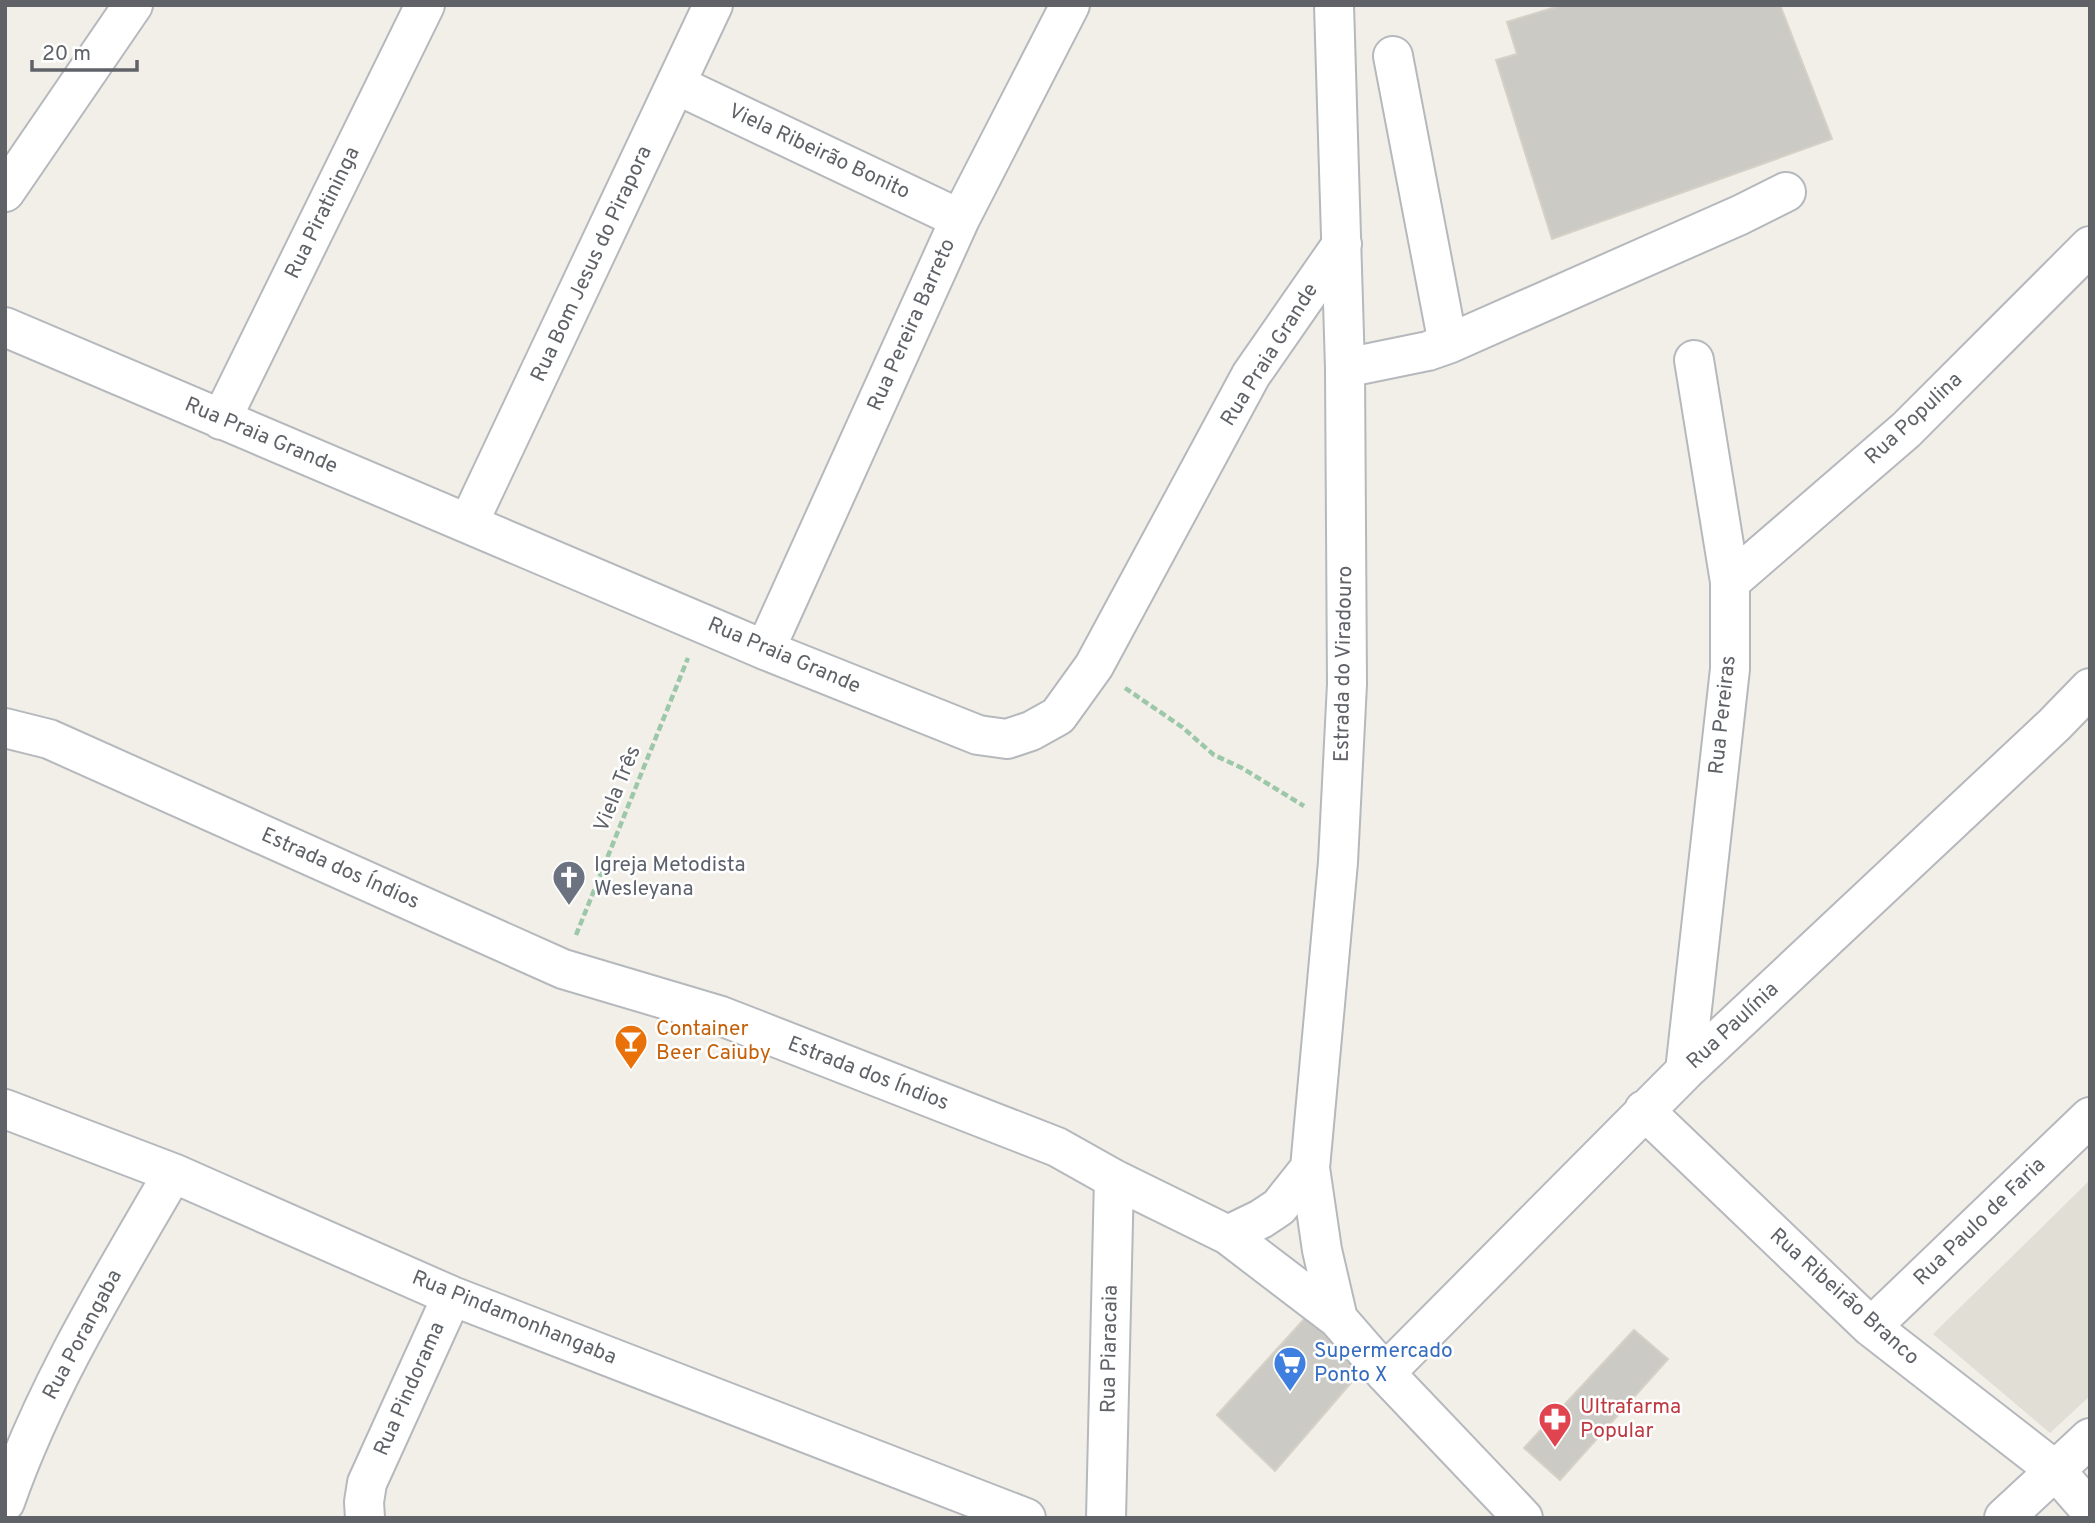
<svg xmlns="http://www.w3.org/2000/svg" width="2095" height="1523" font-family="Overpass,sans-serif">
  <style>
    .education { fill: #e1ded6 }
    .building { fill: #cccac5; stroke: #d6d1c6; stroke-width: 2 }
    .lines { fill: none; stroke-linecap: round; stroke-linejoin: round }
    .minor-casing { stroke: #b5b8bc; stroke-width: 42 }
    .path { stroke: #9cc7a9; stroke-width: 4.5; stroke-dasharray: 7 3.5; stroke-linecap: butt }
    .minor { stroke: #fff; stroke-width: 38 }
    .labels { text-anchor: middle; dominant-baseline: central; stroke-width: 5; stroke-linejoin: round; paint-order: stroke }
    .street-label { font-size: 21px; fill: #5f6368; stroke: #fff }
    .worship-label { font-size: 21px; fill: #5b616d; stroke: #fff; text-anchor: start }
    .food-label { font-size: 21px; fill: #c56008; stroke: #fff; text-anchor: start }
    .shop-label { font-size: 21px; fill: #366cbe; stroke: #fff; text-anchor: start }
    .health-label { font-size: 21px; fill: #be3a42; stroke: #fff; text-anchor: start }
  </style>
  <rect width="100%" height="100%" fill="#f1efe8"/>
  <path class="education" d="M2090,1180V1396L2050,1433L1933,1334Z"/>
  <path class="building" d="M1562,5H1780L1832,139L1552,239L1496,60L1517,54L1507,22Z
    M1306,1317L1362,1370L1275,1471L1217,1415Z
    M1634,1330L1668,1359L1560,1480L1524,1448Z"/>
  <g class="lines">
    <defs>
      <path id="minor" d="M1334,5L1345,368L1347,684L1338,862L1310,1168L1322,1250L1338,1319
        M677,85L960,219
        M5,192L133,5
        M5,327L765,650L978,735L1007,739L1031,731L1058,716L1094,666L1251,375L1342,244
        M1448,344L1740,215L1786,192
        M1345,368L1428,351L1448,344L1393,56
        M221,420L425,5
        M469,522L713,5
        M1730,582L1906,430L2090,246
        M765,650L960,219L1070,5
        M5,728L49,739L563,969L721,1016L1057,1147L1114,1179L1228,1235L1338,1319L1385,1373L1523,1518
        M1685,1071L1730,669V582L1694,360
        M5,1109L173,1173L452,1296L1026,1518
        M1644,1110L1871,1327L2055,1470L2090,1510
        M1228,1235L1261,1219L1279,1207L1310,1168
        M1871,1327L2090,1117
        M1385,1373L1685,1071L2054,725L2090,688
        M5,1502C46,1385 111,1280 173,1173
        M365,1518L364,1502L367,1483L452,1296
        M1106,1518L1114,1179
        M2004,1518L2090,1438"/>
    </defs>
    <use href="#minor" class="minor-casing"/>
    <path class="path" d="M1125,688L1182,727L1214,755L1242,768L1304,806
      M576,935L688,658"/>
    <use href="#minor" class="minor"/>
  </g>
  <defs>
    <symbol id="church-pin" viewBox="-11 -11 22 30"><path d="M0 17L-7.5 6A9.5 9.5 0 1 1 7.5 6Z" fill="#6b7280" stroke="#fff"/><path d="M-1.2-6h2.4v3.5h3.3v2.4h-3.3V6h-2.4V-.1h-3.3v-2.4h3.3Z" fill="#fff"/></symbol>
    <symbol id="bar-pin" viewBox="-11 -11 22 30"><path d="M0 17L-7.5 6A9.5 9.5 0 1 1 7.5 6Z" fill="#e8710a" stroke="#fff"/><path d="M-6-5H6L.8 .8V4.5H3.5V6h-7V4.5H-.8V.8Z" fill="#fff"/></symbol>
    <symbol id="supermarket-pin" viewBox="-11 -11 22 30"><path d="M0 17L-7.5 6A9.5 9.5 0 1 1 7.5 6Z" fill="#3f7fe0" stroke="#fff"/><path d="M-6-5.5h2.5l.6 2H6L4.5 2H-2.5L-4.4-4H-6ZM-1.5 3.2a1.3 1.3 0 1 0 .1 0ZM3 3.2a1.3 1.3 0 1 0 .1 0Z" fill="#fff"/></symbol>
    <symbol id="pharmacy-pin" viewBox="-11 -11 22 30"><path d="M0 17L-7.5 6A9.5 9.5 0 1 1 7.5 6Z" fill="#e0444e" stroke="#fff"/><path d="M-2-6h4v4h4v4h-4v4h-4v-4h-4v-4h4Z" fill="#fff"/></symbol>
  </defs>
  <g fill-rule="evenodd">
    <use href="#church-pin" x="550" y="858" width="38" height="52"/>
    <use href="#bar-pin" x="612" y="1022" width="38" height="52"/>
    <use href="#supermarket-pin" x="1271" y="1344" width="38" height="52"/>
    <use href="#pharmacy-pin" x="1536" y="1400" width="38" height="52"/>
  </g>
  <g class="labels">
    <g class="street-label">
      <text transform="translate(819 152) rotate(25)">Viela Ribeirão Bonito</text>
      <text transform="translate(323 213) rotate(-64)">Rua Piratininga</text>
      <text transform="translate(592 264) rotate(-65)">Rua Bom Jesus do Pirapora</text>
      <text transform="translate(912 325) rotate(-66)">Rua Pereira Barreto</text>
      <text transform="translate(1270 355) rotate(-58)">Rua Praia Grande</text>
      <text transform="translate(1914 419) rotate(-43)">Rua Populina</text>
      <text transform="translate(261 436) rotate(23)">Rua Praia Grande</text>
      <text transform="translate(784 656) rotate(23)">Rua Praia Grande</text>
      <text transform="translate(1344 664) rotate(-89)">Estrada do Viradouro</text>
      <text transform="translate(1723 715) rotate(-84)">Rua Pereiras</text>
      <text transform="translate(618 789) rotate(-68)">Viela Três</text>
      <text transform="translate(340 869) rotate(24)">Estrada dos Índios</text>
      <text transform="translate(1733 1026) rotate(-43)">Rua Paulínia</text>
      <text transform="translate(868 1074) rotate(21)">Estrada dos Índios</text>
      <text transform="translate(1980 1222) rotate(-44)">Rua Paulo de Faria</text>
      <text transform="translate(1844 1297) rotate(42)">Rua Ribeirão Branco</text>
      <text transform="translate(514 1318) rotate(22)">Rua Pindamonhangaba</text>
      <text transform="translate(83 1335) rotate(-62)">Rua Porangaba</text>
      <text transform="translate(1110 1349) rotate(-89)">Rua Piaracaia</text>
      <text transform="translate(410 1389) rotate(-66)">Rua Pindorama</text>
    </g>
    <g class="worship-label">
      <text x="594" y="865">Igreja Metodista<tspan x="594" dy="24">Wesleyana</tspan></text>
    </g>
    <g class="food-label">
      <text x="656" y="1029">Container<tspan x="656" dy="24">Beer Caiuby</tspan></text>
    </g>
    <g class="shop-label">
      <text x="1314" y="1351">Supermercado<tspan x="1314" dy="24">Ponto X</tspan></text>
    </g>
    <g class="health-label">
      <text x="1580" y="1407">Ultrafarma<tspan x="1580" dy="24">Popular</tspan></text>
    </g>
  </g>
  <rect width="2095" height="1523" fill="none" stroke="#5f6368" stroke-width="14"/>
  <path d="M32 60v10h105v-10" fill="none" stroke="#5f6368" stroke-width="3.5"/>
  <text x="42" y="60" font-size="21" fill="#5f6368" stroke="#ffffff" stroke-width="5" paint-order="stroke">20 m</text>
</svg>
